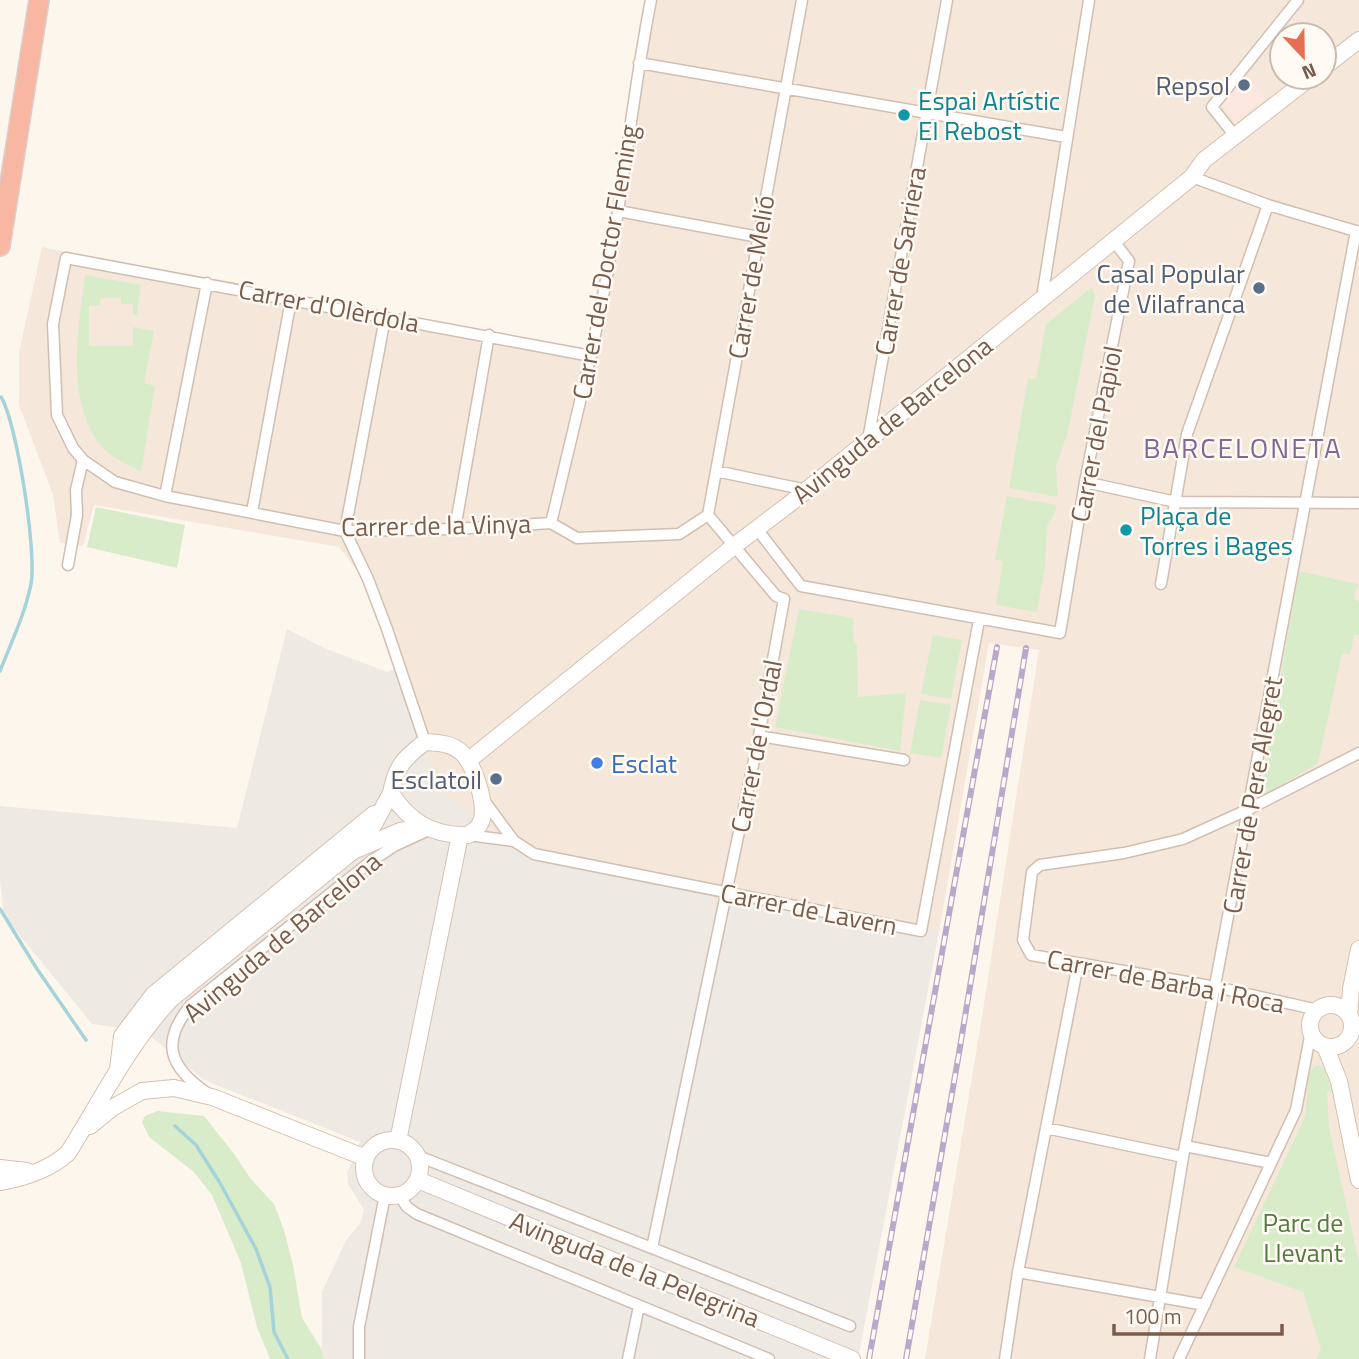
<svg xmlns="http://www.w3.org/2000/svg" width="1359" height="1359" font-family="'Titillium Web',sans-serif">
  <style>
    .residential { fill: #f5e8da; fill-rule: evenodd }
    .commercial { fill: #fde8e0 }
    .industrial { fill: #efe9e4 }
    .green { fill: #d8ecc9 }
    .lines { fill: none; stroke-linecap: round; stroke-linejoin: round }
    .stream { stroke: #a5d3da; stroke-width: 3.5 }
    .street-casing { stroke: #d1beb0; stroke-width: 13 }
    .secondary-casing { stroke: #d6c0b0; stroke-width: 18 }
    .highway-casing { stroke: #dad1cd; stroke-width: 22 }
    .street { stroke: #fff; stroke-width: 10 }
    .secondary { stroke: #fff; stroke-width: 16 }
    .highway { stroke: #f7b7a3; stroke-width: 19 }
    .rail-casing { stroke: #b9a8c9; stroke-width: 6 }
    .rail { stroke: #fffaf3; stroke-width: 3.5; stroke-dasharray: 10; stroke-linecap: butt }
    .service-dot { fill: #5c6f8a; stroke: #fffaf3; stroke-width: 2.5 }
    .culture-dot { fill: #0f9aa8; stroke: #fffaf3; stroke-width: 2.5 }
    .shop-dot { fill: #3f7fe0; stroke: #fffaf3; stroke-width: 2.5 }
    .labels { text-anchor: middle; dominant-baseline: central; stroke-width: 5; stroke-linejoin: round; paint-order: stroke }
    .service-label { font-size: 26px; fill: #4e5e75; stroke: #fffaf3; text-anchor: end }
    .culture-label { font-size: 26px; fill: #0d838f; stroke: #fffaf3; text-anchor: start }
    .street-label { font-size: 26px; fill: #7a5c4d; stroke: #fffaf3 }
    .shop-label { font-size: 26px; fill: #366cbe; stroke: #fffaf3; text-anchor: start }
    .park-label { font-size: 26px; fill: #537a41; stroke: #fffaf3 }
    .neighbourhood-label { font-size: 28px; letter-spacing: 2px; fill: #846695; stroke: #fffaf3 }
  </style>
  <rect width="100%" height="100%" fill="#fdf6ec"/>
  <path class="residential" d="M651,0H1359V1359H925L981,1023L1039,650L989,643L939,932L516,848L437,789L397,668L365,581L339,547L94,505L83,546L60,543L53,495L19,405V352L42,247L300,301L585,352ZM1282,35H1324V77H1282Z"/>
  <path class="commercial" d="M1243,73L1265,97L1235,122L1220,103Z"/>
  <path class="industrial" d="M287,629L324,648L387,672L397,668L437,789L516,848L939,932L858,1359H324L322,1350V1292L346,1240L360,1224L364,1210L348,1184L347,1173L360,1142L204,1080L144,1031L92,1024L4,916L0,880V806L237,828Z"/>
  <path class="green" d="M85,275L141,285L137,315H133V304H121V298H101L100,305L89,306V346H133V327L154,331L144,383L155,386L141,472C129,465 108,456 100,445C65,398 78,328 85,275Z
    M1092,287L1095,295L1068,432L1056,466L1058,497L1009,488L1028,378L1036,379L1046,324Z
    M1007,496L1057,505L1054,514L1047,526L1045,566L1037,612L996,605L1003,561L995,560Z
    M96,507L185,525L177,568L87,547Z
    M1299,571L1358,584L1354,599L1359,601V635H1354L1350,654H1342L1318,763L1260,798Z
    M799,609L853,618L854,644H857L858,697L906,693L900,751L775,727Z
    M933,635L962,640L951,699L921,694Z
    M920,700L951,705L941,758L910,753Z
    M1320,1065L1324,1068L1333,1092L1327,1091L1329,1127L1359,1262V1359H1316L1321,1349L1303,1292L1234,1267L1305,1117L1309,1072L1315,1066Z
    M158,1111L204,1116L235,1155L250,1178L274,1204L284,1230L293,1265L302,1318L322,1350L324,1359H270L257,1327L241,1263L212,1195L194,1172L149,1137L142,1122L145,1116Z"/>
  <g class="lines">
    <path class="stream" d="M0,671C11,643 25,614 31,584C37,553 17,423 1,397
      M0,909L37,969L86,1040
      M175,1126L196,1145L220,1183L256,1249L270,1287L274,1332L288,1359"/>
    <defs>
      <path id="street" d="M639,63L1066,137
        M1235,136L1212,107L1298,0
        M1192,177L1268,205L1359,232
        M618,211L759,237
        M1042,298L1089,0
        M385,318L345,531L368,579L387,629L425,742
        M591,356L66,258L53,324L57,415L73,448L83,460L115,482L165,496L345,531L455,529L551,523L577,538L679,534L708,515
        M868,440L947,0
        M716,471L807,490
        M1085,482L1176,502L1359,503
        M165,496L207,283
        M252,512L291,300
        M551,523C576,419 602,316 618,211C629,140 637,70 651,0
        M455,529L489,335
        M757,529L801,586L1060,633L1085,482L1129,261L1113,240
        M68,565L77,515L76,490L83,460
        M1161,584L1187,434L1268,205
        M784,599L776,596L708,515L802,0
        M759,736L904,760
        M483,799L514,841L534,854L921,931L979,620
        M468,835L514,841
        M1318,1010L1216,987L1031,955L1023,940L1032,872L1040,865L1124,853L1183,839L1249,809L1359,753
        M207,1093C169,1067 160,1042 191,1005L370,862L394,846L431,829
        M1046,1128L1183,1157
        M1185,1146L1271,1163
        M418,1156L850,1326
        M399,1195L407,1207L417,1214L769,1359
        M652,1248L759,736L784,599
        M1018,1272L1205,1305
        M359,1359V1327L385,1195
        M628,1359L639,1306
        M1005,1359L1018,1272L1078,964
        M1150,1359L1183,1157L1356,231
        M1179,1359L1296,1110L1311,1031"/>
      <path id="secondary" d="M1324,67L1359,40
        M425,742C438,743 451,743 461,752C474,763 486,802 482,819C480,827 474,831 468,835C433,836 409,822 391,793C396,766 404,758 425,742Z
        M469,760L734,546L792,502L1192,177L1204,160L1311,77
        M358,849L400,831L424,826
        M1310 1026a21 21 0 1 1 42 0a21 21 0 1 1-42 0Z
        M1349,1015L1351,989L1359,949
        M1325,1046L1339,1081L1359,1180
        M118,1069L122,1036L153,995L374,814
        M90,1126L112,1108L142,1091L174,1088L212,1097L366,1158
        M364 1168a28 28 0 1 1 56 0a28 28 0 1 1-56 0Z
        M398,1141L460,835
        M0,1168L27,1171
        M418,1180L852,1359
        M0,1182C24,1178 49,1170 68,1153C101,1101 128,1045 171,999L353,851L373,826L391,793"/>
      <path id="highway" d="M0,246L39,0"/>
    </defs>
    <use href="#street" class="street-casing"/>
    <use href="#secondary" class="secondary-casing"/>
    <use href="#highway" class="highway-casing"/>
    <use href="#street" class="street"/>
    <use href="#secondary" class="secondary"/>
    <use href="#highway" class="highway"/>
    <defs>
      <path id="rail" d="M869,1359L997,647
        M906,1359L959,1053L1026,648"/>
    </defs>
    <use href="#rail" class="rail-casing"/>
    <use href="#rail" class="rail"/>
  </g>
  <g class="service-dot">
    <circle cx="1244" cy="85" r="7"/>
    <circle cx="1259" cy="288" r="7"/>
    <circle cx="496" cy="779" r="7"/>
  </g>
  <g class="culture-dot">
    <circle cx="904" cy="115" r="7"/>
    <circle cx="1126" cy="530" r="7"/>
  </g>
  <circle class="shop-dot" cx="597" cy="763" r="7"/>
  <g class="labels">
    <g class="service-label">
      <text x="1230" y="85">Repsol</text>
      <text x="1245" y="273">Casal Popular<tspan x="1245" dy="30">de Vilafranca</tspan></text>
      <text x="482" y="779">Esclatoil</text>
    </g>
    <g class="culture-label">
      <text x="918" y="100">Espai Artístic<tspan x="918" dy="30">El Rebost</tspan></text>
      <text x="1140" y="515">Plaça de<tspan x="1140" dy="30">Torres i Bages</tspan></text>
    </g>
    <g class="street-label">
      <text transform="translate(900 261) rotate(-80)">Carrer de Sarriera</text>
      <text transform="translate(605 262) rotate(-80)">Carrer del Doctor Fleming</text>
      <text transform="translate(751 277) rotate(-80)">Carrer de Melió</text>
      <text transform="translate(329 306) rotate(11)">Carrer d'Olèrdola</text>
      <text transform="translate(892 420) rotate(-39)">Avinguda de Barcelona</text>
      <text transform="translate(1096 434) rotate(-79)">Carrer del Papiol</text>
      <text transform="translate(436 525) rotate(-1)">Carrer de la Vinya</text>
      <text transform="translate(756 746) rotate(-79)">Carrer de l'Ordal</text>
      <text transform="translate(1252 795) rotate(-80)">Carrer de Pere Alegret</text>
      <text transform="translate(809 909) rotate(11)">Carrer de Lavern</text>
      <text transform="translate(282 937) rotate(-40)">Avinguda de Barcelona</text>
      <text transform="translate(1166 981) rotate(11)">Carrer de Barba i Roca</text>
      <text transform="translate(635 1269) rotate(22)">Avinguda de la Pelegrina</text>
    </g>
    <g class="shop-label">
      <text x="611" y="763">Esclat</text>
    </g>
    <g class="park-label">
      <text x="1303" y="1222">Parc de<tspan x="1303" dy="30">Llevant</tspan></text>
    </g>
    <g class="neighbourhood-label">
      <text x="1243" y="447">BARCELONETA</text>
    </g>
  </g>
  <g transform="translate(1303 56) rotate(158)"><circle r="33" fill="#fffaf3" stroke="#cabbb1" stroke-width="2"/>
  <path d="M0-5L12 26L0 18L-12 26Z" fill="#e76f51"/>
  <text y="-10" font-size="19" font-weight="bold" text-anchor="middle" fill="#7a5c4d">N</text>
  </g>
  <path d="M1114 1324v10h168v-10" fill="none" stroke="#7a5c4d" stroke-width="3.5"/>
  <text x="1124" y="1324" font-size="21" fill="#7a5c4d" stroke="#fffaf3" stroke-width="5" paint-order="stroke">100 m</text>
</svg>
